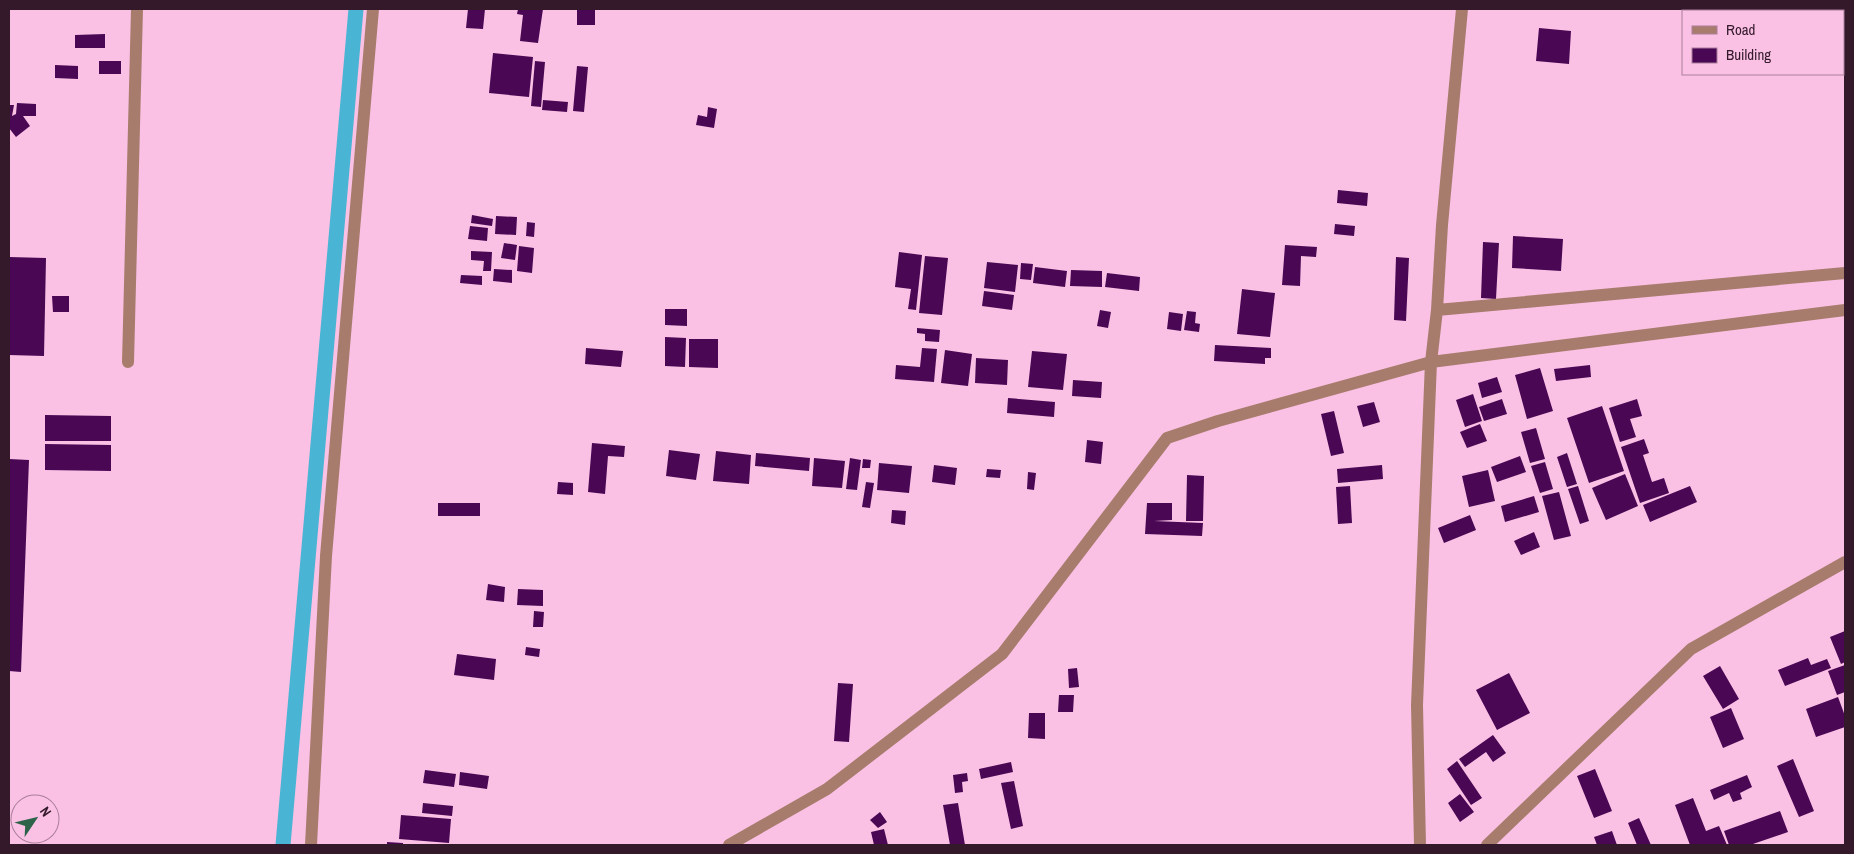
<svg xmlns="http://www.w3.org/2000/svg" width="1854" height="854" font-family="'Archivo Narrow',sans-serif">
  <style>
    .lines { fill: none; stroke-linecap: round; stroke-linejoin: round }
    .canal { stroke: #49b4d3; stroke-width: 15 }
    .building { fill: #490754 }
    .minor { stroke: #a87c6c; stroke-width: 12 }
  </style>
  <rect width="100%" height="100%" fill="#fac1e5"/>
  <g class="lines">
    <path class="canal" d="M283,845L356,9"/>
  </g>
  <path class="building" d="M468,9H485L483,29L466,28Z
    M518,9H543L538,43L520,41L523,15L517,14Z
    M577,9H595V25H577Z
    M1539,28L1571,31L1569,64L1536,61Z
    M105,34V48H75V35Z
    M493,53L533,57L529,97L489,93Z
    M99,61H121V74H99Z
    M535,61L545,62L541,107L531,106Z
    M55,65L78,66V79L55,78Z
    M577,66L588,67L584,112L573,111Z
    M543,100L568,102L567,112L542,110Z
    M17,103L36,104V116H23L30,126L16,137L9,128V105H14L12,116L16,114Z
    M708,107L717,109L714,128L696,125L698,115L707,117Z
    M1338,190L1368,193L1367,206L1337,203Z
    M472,215L493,219L492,226L471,223Z
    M496,216L517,217L516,235L495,234Z
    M527,222L535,223L534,237L526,236Z
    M1335,224L1355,226L1354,236L1334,234Z
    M470,226L488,228L487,241L468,239Z
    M1513,236L1563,239L1561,271L1512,268Z
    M1483,242L1499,243L1496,299L1481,298Z
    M504,243L517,245L515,260L501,258Z
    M1285,245L1317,247L1316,257L1301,256L1300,286L1282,285Z
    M519,246L534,248L532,273L517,271Z
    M471,251L492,252L491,271H483L484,261L471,260Z
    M899,252L922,255L916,310L908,309L911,289L895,287Z
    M925,256L948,258L942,315L919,313Z
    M9,257L46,258L44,356L9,355Z
    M1396,257L1409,258L1406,321L1394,320Z
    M987,262L1018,265L1015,292L984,288Z
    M1021,263L1033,264L1031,280L1020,279Z
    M1035,267L1067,271L1065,287L1033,283Z
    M494,269L512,270V283L493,281Z
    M1071,270L1102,271V287L1070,286Z
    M1107,273L1140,277L1139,291L1105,287Z
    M461,275L482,276V285L460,283Z
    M1242,289L1275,293L1270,337L1237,334Z
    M984,291L1014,295L1012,310L982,306Z
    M52,296H69V312H53Z
    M665,309H687V326L665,325Z
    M1100,310L1111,312L1108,328L1097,326Z
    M1187,311L1196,312L1195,323L1200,324L1199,332L1184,330Z
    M1169,312L1183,314L1181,331L1167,329Z
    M917,328L940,330L939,342L925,341V334L917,333Z
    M665,337L686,338L685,367L665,366Z
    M689,339H718V368L689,367Z
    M1215,345L1271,348V358H1265V364L1214,361Z
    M586,348L623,351L621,367L585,364Z
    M922,348L937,349L934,382L895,379L896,365L920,367Z
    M945,350L972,354L968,386L941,383Z
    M1032,351L1067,354L1063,390L1028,387Z
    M976,358L1008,360L1007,385L975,383Z
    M1590,365L1591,377L1556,381L1554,369Z
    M1540,368L1553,411L1527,419L1515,375Z
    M1497,377L1502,392L1482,398L1478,383Z
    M1073,380L1102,382L1101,398L1072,396Z
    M1473,394L1482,421L1465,427L1456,400Z
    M1008,398L1055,402L1054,417L1007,413Z
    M1502,399L1507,414L1484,421L1479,407Z
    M1637,399L1642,416L1630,419L1636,437L1620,442L1609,408Z
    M1374,402L1380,422L1363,427L1357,406Z
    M1602,406L1624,471L1589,483L1567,418Z
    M1334,411L1344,453L1331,456L1321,414Z
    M45,415L111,416V441H45Z
    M1480,424L1487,441L1467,448L1460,432Z
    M1536,428L1545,459L1530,463L1521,432Z
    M1644,439L1649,453L1643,455L1652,482L1664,478L1669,493L1640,503L1621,447Z
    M1087,440L1103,442L1101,464L1085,462Z
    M592,443L625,446L624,457L608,456L605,494L588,492Z
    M45,444L111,445V471L45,470Z
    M669,450L700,454L696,480L666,476Z
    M716,451L751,455L749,484L713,481Z
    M756,453L810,458L809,471L755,466Z
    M1567,453L1577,484L1567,487L1557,457Z
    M1520,456L1526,472L1497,482L1491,467Z
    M814,458L845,461L842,488L812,486Z
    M850,458L861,460L857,490L846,489Z
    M9,459L29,460L21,672L9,671Z
    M863,459L871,460L870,468H862Z
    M1545,462L1553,489L1540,493L1531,466Z
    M879,463L912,466L909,493L877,490Z
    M934,465L957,468L955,485L932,482Z
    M1382,465L1383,479L1338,483L1337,469Z
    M987,469L1001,470L1000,478L986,477Z
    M1488,470L1495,501L1469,507L1462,476Z
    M1028,472L1036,473L1034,490L1027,489Z
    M1625,474L1638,506L1606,520L1592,488Z
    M1187,475L1204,476L1203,521H1186Z
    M558,482L573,483V495L557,494Z
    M866,482L874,483L870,508L862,507Z
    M1350,486L1352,523L1338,524L1336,487Z
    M1578,486L1589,521L1580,524L1568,489Z
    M1690,486L1697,502L1650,522L1643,505Z
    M1559,492L1571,536L1554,540L1542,496Z
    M1534,496L1539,512L1505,522L1501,506Z
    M438,503H480V516H438Z
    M1147,503H1172V520L1154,521L1203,523L1202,536L1145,534Z
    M892,510L906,511L905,525L891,523Z
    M1470,515L1476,530L1444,543L1438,528Z
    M1534,532L1540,547L1521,555L1514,541Z
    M488,584L505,587L504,602L486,600Z
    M518,589L543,590V606L517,605Z
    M534,611L544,612L543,627H533Z
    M1845,631V662L1841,664L1830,637Z
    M526,647L540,649L539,657L525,655Z
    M457,654L496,659L494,680L454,675Z
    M1808,658L1811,665L1827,659L1831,668L1785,686L1778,670Z
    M1845,665V692L1837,695L1828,671Z
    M1720,666L1739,699L1723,709L1703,676Z
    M1077,668L1079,687L1069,688L1068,669Z
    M1509,673L1530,713L1497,730L1476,690Z
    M838,683L853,684L849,742L834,741Z
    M1059,695H1074L1073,712H1058Z
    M1838,697L1845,716V727L1816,737L1806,709Z
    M1731,708L1744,739L1723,748L1710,717Z
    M1029,713H1045V739L1028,738Z
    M1493,735L1506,753L1493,762L1486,752L1465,767L1459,759Z
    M1793,759L1814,811L1799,817L1777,766Z
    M1457,761L1482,798L1471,805L1447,769Z
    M1011,762L1013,772L981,779L979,769Z
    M1595,769L1612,811L1594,818L1577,776Z
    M425,770L456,774L454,787L423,783Z
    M460,772L489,776L487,789L459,785Z
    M967,773L968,781L962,782L963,792L955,793L953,775Z
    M1747,775L1752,787L1740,793L1742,799L1733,802L1729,793L1714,800L1710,790Z
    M1014,781L1023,826L1011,829L1001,783Z
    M1460,794L1474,812L1460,822L1448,803Z
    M1693,798L1706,831L1719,826L1727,845H1690L1675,805Z
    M423,803L453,806L452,816L422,813Z
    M958,803L965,845H950L943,805Z
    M1780,811L1788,832L1750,845H1729L1724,831Z
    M880,812L887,822L878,828L870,820Z
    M401,815L451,819L449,843L399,839Z
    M1639,818L1651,845H1637L1628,823Z
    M884,829L888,845H874L871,832Z
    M1612,831L1617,845H1597L1594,837Z
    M387,842L403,843V845H387Z"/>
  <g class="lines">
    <path class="minor" d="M1437,310L1845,273
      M128,362L137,9
      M311,845L326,556L373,9
      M729,845L827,789L1002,654L1167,438L1218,421L1431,362L1845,310
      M1420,845L1417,705L1431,362L1437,310L1442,225L1462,9
      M1487,845L1691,649L1845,562"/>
  </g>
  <rect width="1854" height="854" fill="none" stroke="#33192a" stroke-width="20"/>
  <rect x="1682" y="10" width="162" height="65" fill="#fac1e5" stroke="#aa7e9a"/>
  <rect x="1692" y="26" width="25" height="8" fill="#a87c6c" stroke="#aa7e9a"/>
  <text x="1726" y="35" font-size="15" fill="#33192a">Road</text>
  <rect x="1692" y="48" width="25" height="15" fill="#490754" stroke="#aa7e9a"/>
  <text x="1726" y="60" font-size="15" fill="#33192a">Building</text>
  <g transform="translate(35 819) rotate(55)"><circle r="24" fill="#fac1e5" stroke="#aa7e9a"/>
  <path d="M0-4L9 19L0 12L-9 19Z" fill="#2d6349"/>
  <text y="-8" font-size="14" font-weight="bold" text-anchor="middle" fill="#33192a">N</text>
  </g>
</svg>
